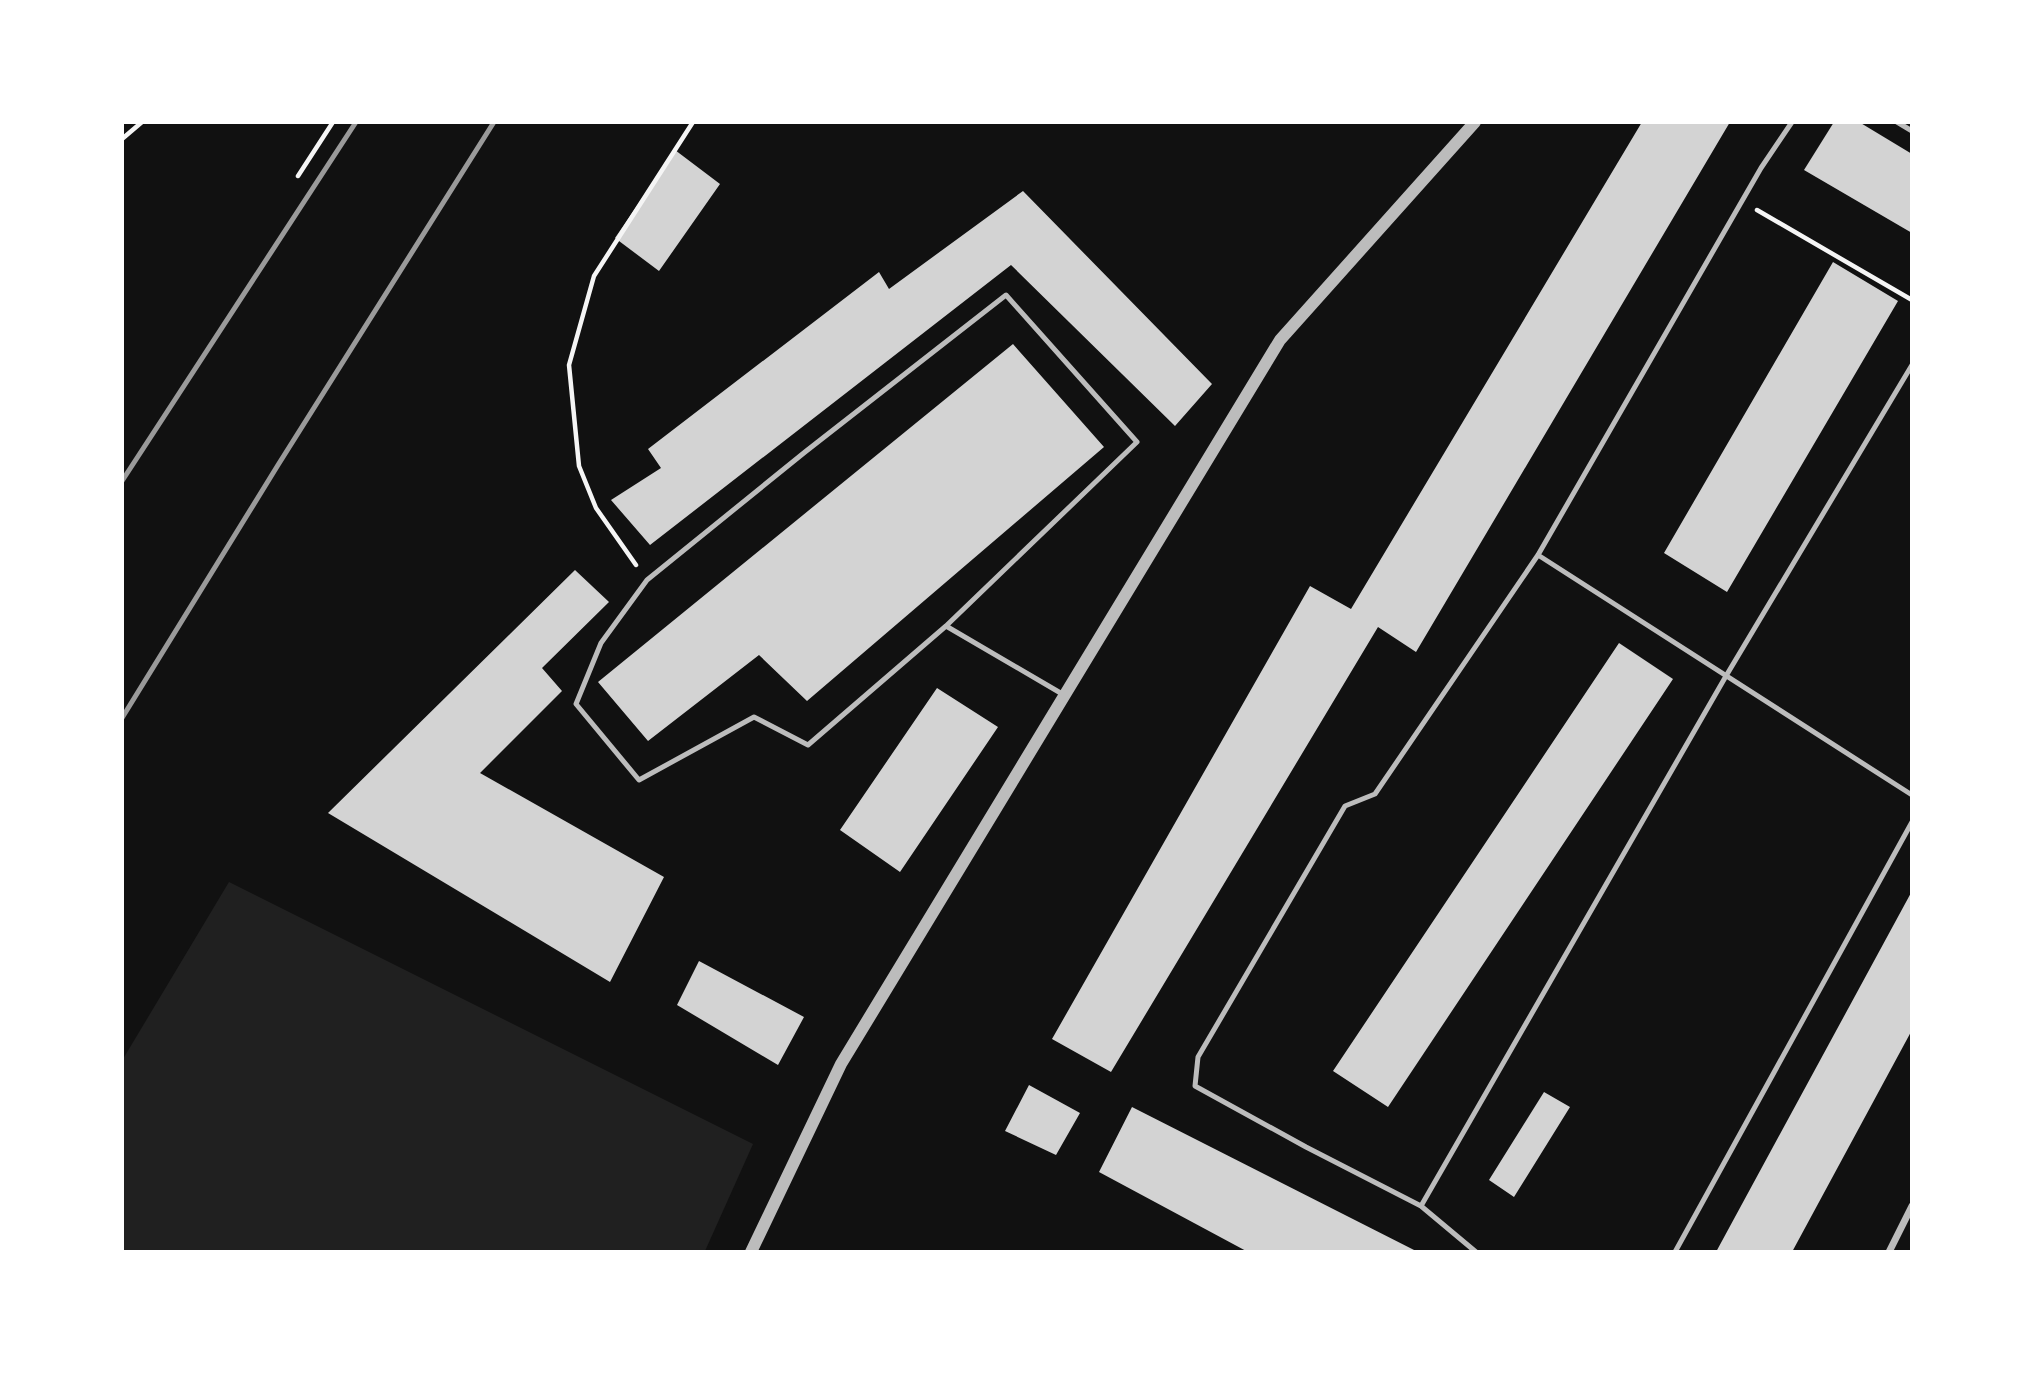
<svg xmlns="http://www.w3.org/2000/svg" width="2034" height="1374" font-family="Overpass,sans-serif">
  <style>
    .green { fill: #202020 }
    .building { fill: #d3d3d3 }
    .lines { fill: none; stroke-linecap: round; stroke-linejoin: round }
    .path { stroke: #f5f5f5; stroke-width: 4.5 }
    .service { stroke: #bcbcbc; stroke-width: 5 }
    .minor { stroke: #bcbcbc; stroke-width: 7 }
    .tertiary { stroke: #bcbcbc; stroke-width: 12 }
    .rail { stroke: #9a9a9a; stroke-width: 5 }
  </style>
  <rect width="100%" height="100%" fill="#111"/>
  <path class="green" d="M229,882L753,1144L705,1251H123V1059Z"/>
  <path class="building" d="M1642,122H1730L1416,652L1378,627L1111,1072L1052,1039L1310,586L1351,609Z
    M1834,122H1859L1912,154V233L1804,170Z
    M675,150L720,184L659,271L615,238Z
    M1023,191L1212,384L1175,426L1011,265L650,545L611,500L661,468L648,449L879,272L889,289Z
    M1833,262L1898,301L1727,592L1664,553Z
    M1013,344L1104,447L807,701L759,655L648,741L598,682Z
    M575,570L609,602L542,668L562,691L480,773L664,877L610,982L328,813Z
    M1619,643L1673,679L1388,1107L1333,1071Z
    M937,688L998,727L900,872L840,830Z
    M1912,891V1030L1792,1252H1716Z
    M699,961L804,1017L778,1065L677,1005Z
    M1029,1085L1080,1113L1056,1155L1005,1131Z
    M1544,1092L1570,1107L1514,1197L1489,1180Z
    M1132,1107L1418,1252H1248L1099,1172Z"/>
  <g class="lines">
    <path class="path" d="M122,139L142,122
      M298,176L333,122
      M1757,210L1912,300
      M636,565L596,508L579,466L569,365L594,276L693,122"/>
    <path class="service" d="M1897,122L1912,131
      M1006,295L1137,442L946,626L808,745L754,717L639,780L576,704L601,643L647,580L805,452Z
      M1538,555L1912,795
      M946,626L1064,695
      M1421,1206L1726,676L1912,365
      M1476,1252L1421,1206L1306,1147L1195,1086L1198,1057L1345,806L1375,794L1538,555L1761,168L1792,122
      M1675,1252L1912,822"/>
    <path class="minor" d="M1889,1252L1912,1206"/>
    <path class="tertiary" d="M751,1252L841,1064L1280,340L1475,122"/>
    <path class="rail" d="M122,481L356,122
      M122,718L278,465L494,122"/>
  </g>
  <rect width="2034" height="1374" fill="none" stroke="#ffffff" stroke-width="248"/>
</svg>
